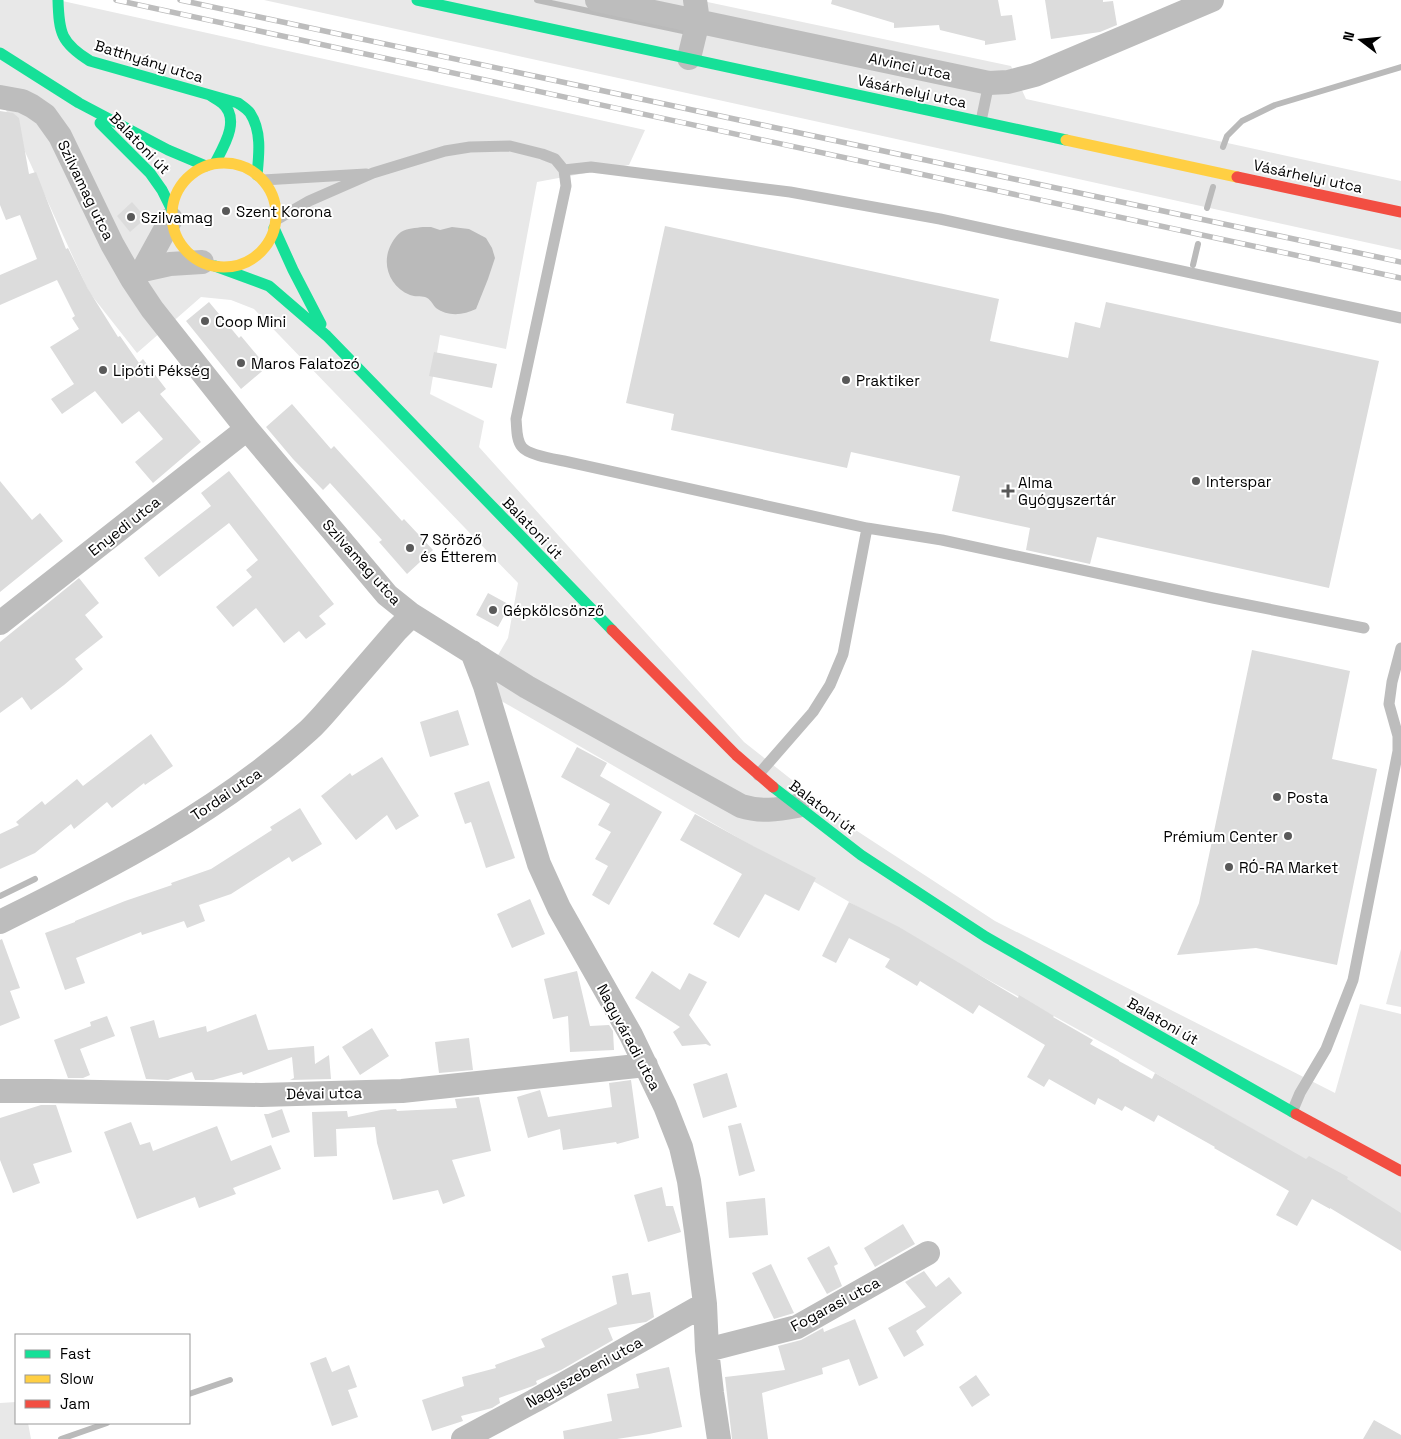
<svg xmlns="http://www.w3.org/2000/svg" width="1401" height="1439" font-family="'Space Grotesk',sans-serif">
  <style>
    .green { fill: #e8e8e8 }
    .water { fill: #bababa }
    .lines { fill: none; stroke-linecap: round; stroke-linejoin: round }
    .stream { stroke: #bababa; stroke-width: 6 }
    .building { fill: #dcdcdc }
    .lane { stroke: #bdbdbd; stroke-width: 11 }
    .street { stroke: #bdbdbd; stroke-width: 24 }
    .fast { stroke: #16e098; stroke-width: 11 }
    .slow { stroke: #ffcf43; stroke-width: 11 }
    .jam { stroke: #f24e42; stroke-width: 11 }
    .rail-casing { stroke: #bdbdbd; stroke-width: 5.5 }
    .rail { stroke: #fff; stroke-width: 4; stroke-dasharray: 11; stroke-linecap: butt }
    .poi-dot { fill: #595959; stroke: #fff; stroke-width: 2 }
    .labels { text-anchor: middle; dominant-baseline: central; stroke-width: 4; stroke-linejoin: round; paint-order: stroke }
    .street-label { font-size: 15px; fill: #000; stroke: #fff }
    .poi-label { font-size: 15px; fill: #000; stroke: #fff; text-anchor: start }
  </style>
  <rect width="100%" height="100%" fill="#fff"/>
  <path class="green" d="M0,0H58L645,130L629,165L537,182L506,349L440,335L430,394L484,421L479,447L744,742L854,829L995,921L1335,1093L1360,1004L1401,1014V1215L1117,1051L896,929L479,688L508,638L518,583L254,309L231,300L201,297L137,353L89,292L0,97Z
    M264,0H698L1011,66L1026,99L1401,181V250Z
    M1401,949V1007L1386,1004Z
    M16,1402V1423H28L31,1439H0V1403Z"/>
  <path class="water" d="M423,227H431L440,230L452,227L469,229L486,238L492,248L495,258L488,279L476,309C464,315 448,317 436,308C433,305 430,298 425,297C421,296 415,297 410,295C388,286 380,261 393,241C395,238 397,235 401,232C407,228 416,228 423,227Z"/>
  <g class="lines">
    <path class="stream" d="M537,0L683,31
      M1223,147L1227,136L1242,121L1275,105L1401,67
      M1207,208L1213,187
      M1193,265L1198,244
      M0,896L35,879
      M189,1394L230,1380
      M61,1439L107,1423"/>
  </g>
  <path class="building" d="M832,0H998L1001,16L1012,15L1016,40L985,45V41L940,30L939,25L894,28V23L831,4Z
    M1045,0H1103V2L1113,1L1117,25L1100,32L1051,39Z
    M0,111L13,113L19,118L29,174L36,172L66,249L68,248L88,289L118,337L120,336L139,363L143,359L166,389L160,394L201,442L153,483L135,462L163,439L139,411L122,424L95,391L62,414L51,399L74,384L50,347L79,329L72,318L75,316L57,280L0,305V275L37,259L20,215L6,220L0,205Z
    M132,202L146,218L130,232L117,216Z
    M665,226L999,299L990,341L1068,358L1075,322L1100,328L1106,302L1379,361L1329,588L1097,537L1090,564L1026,550L1030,528L952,511L960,476L851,452L847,468L671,430L674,414L626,403Z
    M209,302L239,338L241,336L267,367L241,389L186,321Z
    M434,352L497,364L492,388L429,376Z
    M292,404L331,449L334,446L402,521L404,519L433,550L407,574L379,542L382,540L330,483L323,490L293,459L266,427Z
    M229,471L334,604L319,616L326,624L306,639L299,631L284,643L256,608L233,627L216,607L252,577L246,570L258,560L229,523L159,577L144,558L211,506L201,493Z
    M0,481L32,520L40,513L63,541L0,592Z
    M79,578L99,603L85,615L103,637L75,659L83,669L64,685L31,710L22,697L0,713V642Z
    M488,593L510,605L498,627L476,615Z
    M1252,650L1350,671L1332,759L1377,769L1337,965L1256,948L1177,955L1199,903Z
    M458,710L469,745L430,757L420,722Z
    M151,734L173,766L145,785L144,783L112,808L107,802L74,829L71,824L35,853L0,869V834L19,825L16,822L42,801L45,805L77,779L83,786Z
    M577,747L607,763L600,776L662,812L609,905L592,895L608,866L595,859L611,832L598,825L610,804L561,777Z
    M382,757L419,816L396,830L387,815L356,840L321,796L350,773L352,776Z
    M489,781L515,858L486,868L471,822L465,824L454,793Z
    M300,808L322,844L292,862L289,857L231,894L199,905L205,921L187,928L184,921L142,935L141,932L76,958L85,983L65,990L45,933L75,922V921L125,901L172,885L171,883L211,869L272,830L270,827Z
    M695,814L755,847L816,878L799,911L765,894L739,938L713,924L742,874L680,840Z
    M530,899L545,934L512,948L497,914Z
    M849,902L899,927L1018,998L1019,995L1054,1016L1053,1017L1093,1040L1090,1044L1119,1060V1061L1152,1079L1155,1073L1306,1159L1309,1156L1348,1177L1347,1179L1401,1213V1251L1330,1208V1209L1312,1199L1297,1226L1276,1215L1289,1191L1214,1148L1215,1147L1158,1115L1154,1122L1125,1106L1122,1111L1098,1098L1095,1105L1049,1079L1044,1087L1027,1077L1045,1045L979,1005L973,1014L920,981L917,986L885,967L890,959L849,938L836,963L822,956Z
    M2,939L20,988L10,991L20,1018L0,1026V940Z
    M577,971L590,1026L609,1025L613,1031L614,1050L570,1052L568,1016L553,1019L544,979Z
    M652,971L680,990L689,973L707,982L689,1015L711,1045L710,1046L706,1044L682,1046L673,1032L680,1027L635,998Z
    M256,1014L268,1050L314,1046L315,1064L329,1055L331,1079L290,1080L294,1078L292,1057L243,1075L242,1072L213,1080H195L192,1072L168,1080L146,1079L130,1027L154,1020L159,1038L206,1026L207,1032Z
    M107,1016L115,1036L80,1049L90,1075L83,1078H68L54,1040L91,1026L90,1022Z
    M372,1028L389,1056L360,1075L342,1047Z
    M469,1038L473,1070L439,1073L435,1042Z
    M727,1073L737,1107L703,1118L693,1084Z
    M631,1080L639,1138L617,1144L616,1142L563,1150L560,1129L528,1138L517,1097L540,1090L548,1117L612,1107L609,1083Z
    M479,1097L491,1151L452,1160L465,1196L443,1204L438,1190L393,1200L377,1143L375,1127L336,1129L337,1156L314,1157L312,1112L347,1111L348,1117L381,1110L396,1109L397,1111L457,1108L455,1099Z
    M41,1105H56L72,1152L33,1164L40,1183L13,1193L0,1160V1118Z
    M282,1109L290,1132L272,1138L264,1114H268Z
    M131,1122L140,1145L150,1142L153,1151L217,1126L231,1161L271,1145L281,1169L233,1188L236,1194L199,1208L195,1197L137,1219L104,1132Z
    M741,1123L755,1171L739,1176L728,1126Z
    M662,1187L666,1206H673L681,1232L648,1242L634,1195Z
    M765,1198L768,1235L729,1238L726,1202Z
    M903,1224L915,1244L875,1267L864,1248Z
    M829,1246L838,1264L834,1266L842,1286L827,1294L807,1258Z
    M771,1264L794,1313L774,1319L752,1273Z
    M924,1271L936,1287L949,1277L962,1293L916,1331L924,1345L904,1357L888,1328L926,1307L905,1282Z
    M628,1273L632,1295L650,1292L654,1317L646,1322L608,1328L613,1340L561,1370L536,1381L537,1384L533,1386L499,1398L500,1403L492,1408L461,1416L463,1421L432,1431L422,1400L464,1386L462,1377L496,1368L495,1365L545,1347L541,1339L617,1304L612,1276Z
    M855,1319L878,1378L859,1386L849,1359L822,1368L823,1374L762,1393L768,1439H732L725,1377L785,1370L778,1346L801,1340L823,1328L824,1332Z
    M326,1357L332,1372L349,1365L357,1387L348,1390L358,1417L332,1426L310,1363Z
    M669,1367L682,1427L649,1434L617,1439H564L563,1431L612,1421L607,1394L639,1388L636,1374Z
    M976,1375L990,1395L972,1407L959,1387Z
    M1374,1420L1401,1435V1439H1363Z"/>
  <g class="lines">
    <path class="lane" d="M981,121L989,83
      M564,170L591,167L790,192L940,219L1401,318
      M263,180L366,174
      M276,220L309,201L373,173L445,151L470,147L510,146L542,154L555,159L564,170L566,186L516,419C517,428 516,440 522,447C528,455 554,459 564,461L867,528L942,540L1213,598L1364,628
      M758,775L813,712L830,685L843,654L867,528
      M1292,1112L1300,1093L1326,1049L1353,980L1398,751V736L1389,704L1392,682L1401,648"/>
    <path class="street" d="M597,0L989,83L1008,82L1035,75L1212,0
      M689,58L698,21L695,0
      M0,97L22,101L32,106L45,115L60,136L112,244L132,279L152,309L247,429L387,595L412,615L527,687L741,806C760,812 777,810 797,806
      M143,270L170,264L202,262
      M132,279L143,270L171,219
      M0,623L247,429
      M472,652L485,686L539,864L559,908L631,1035L665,1106L681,1147L689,1181L696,1231L705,1304L707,1350L712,1393L719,1439
      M0,922C109,868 219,812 309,730C320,720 330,707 340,696C359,674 378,652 397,630L412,615
      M0,1091H48L261,1095L402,1091L646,1065
      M707,1350L797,1327L928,1253
      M463,1439L534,1401L705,1304"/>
    <path class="fast" d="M58,0C59,33 61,43 90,61L238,103C242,106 247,109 250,113C262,131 259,155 257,175
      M417,0L1066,140
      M0,53L79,103L168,150L206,166
      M211,96C214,98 218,100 222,103C241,119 224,146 215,163
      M100,123L150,173L162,190L172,210
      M274,228L293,270L321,324
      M215,266L269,286L327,336L612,630
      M773,787L861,855L986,937L1296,1114"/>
    <path class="slow" d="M1066,140L1237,177
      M172 215a52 52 0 1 1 104 0a52 52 0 1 1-104 0Z"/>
    <path class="jam" d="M1237,177L1401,212
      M612,630L736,755L773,787
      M1296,1114L1401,1171"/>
    <defs>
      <path id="rail" d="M116,0L1401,278
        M180,0L1401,262"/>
    </defs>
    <use href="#rail" class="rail-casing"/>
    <use href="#rail" class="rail"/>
  </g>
  <g class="poi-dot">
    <circle cx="226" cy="211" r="5"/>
    <circle cx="131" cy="217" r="5"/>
    <circle cx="205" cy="321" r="5"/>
    <circle cx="241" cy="363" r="5"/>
    <circle cx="103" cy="370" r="5"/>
    <circle cx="846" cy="380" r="5"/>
    <circle cx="1196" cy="481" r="5"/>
    <path d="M1005.5 483.5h5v5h5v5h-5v5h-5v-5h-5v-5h5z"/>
    <circle cx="410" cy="548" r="5"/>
    <circle cx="493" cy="610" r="5"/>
    <circle cx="1277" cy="797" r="5"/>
    <circle cx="1288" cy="836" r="5"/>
    <circle cx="1229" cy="867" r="5"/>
  </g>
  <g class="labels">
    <g class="street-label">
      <text transform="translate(149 61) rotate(17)">Batthyány utca</text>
      <text transform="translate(910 66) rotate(12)">Alvinci utca</text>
      <text transform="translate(912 91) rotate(12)">Vásárhelyi utca</text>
      <text transform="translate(140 143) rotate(46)">Balatoni út</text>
      <text transform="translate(1308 176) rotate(12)">Vásárhelyi utca</text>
      <text transform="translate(86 190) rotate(64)">Szilvamag utca</text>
      <text transform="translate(124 526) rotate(-38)">Enyedi utca</text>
      <text transform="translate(533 528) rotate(46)">Balatoni út</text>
      <text transform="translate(362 562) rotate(48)">Szilvamag utca</text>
      <text transform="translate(226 794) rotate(-34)">Tordai utca</text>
      <text transform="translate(823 807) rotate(37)">Balatoni út</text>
      <text transform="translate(1163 1021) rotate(30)">Balatoni út</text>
      <text transform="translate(629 1037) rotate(62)">Nagyváradi utca</text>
      <text transform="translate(324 1093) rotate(-1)">Dévai utca</text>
      <text transform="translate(835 1304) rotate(-28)">Fogarasi utca</text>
      <text transform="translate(584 1372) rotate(-29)">Nagyszebeni utca</text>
    </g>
    <g class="poi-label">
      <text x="236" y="211">Szent Korona</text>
      <text x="141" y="217">Szilvamag</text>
      <text x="215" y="321">Coop Mini</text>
      <text x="251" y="363">Maros Falatozó</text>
      <text x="113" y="370">Lipóti Pékség</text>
      <text x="856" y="380">Praktiker</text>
      <text x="1206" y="481">Interspar</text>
      <text x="1018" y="482">Alma<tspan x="1018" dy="17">Gyógyszertár</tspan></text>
      <text x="420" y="539">7 Söröző<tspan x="420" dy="17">és Étterem</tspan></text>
      <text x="503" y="610">Gépkölcsönző</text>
      <text x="1287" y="797">Posta</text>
      <text x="1278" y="836" text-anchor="end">Prémium Center</text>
      <text x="1239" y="867">RÓ-RA Market</text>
    </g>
  </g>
  <rect x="15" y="1334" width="175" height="90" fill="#ffffff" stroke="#999999"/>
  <rect x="25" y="1350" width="25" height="8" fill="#16e098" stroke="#999999"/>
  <text x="60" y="1359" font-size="15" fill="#000000">Fast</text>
  <rect x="25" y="1375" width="25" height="8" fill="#ffcf43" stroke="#999999"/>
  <text x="60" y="1384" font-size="15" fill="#000000">Slow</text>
  <rect x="25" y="1400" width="25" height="8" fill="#f24e42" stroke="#999999"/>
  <text x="60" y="1409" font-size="15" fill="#000000">Jam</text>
  <g transform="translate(1361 40) rotate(286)" stroke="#ffffff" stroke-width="4" paint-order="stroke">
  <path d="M0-4L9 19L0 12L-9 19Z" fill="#000000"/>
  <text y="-8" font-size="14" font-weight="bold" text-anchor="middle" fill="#000000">N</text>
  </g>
</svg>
